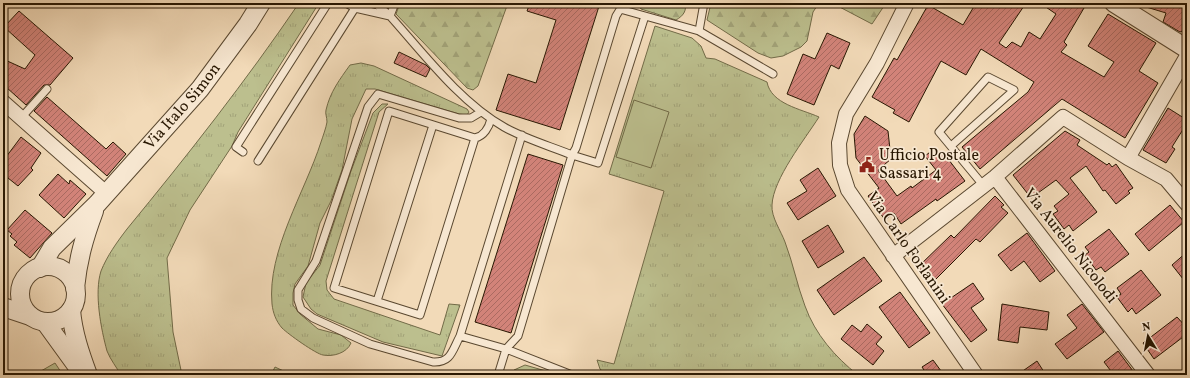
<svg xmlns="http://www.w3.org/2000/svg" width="1190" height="378" font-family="Vollkorn,serif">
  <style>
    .grass { fill: url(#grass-tufts); stroke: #726b48 }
    .forest { fill: url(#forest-firs); stroke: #726b48 }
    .pitch { fill: #bcbf8e; stroke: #726b48 }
    .building { fill: url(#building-hatch); stroke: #281702 }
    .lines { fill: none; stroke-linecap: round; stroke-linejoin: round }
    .service-casing { stroke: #5a4830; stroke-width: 9 }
    .minor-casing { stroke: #5a4830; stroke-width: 16 }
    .tertiary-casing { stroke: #5a4830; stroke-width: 20 }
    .service { stroke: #f7e7d1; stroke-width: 7 }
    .minor { stroke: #f7e7d1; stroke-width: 14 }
    .tertiary { stroke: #f7e7d1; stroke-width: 18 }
    .labels { text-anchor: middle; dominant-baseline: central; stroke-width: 3.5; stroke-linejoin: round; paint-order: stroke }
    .street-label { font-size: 16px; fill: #281702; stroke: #f7e7d1 }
    .poi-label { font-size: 16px; fill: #281702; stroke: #f7e7d1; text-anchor: start }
  </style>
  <defs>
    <pattern id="grass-tufts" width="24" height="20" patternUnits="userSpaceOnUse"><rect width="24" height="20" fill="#bcbf8e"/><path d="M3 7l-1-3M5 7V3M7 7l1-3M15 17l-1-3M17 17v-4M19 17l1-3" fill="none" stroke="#a2a379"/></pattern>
    <pattern id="forest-firs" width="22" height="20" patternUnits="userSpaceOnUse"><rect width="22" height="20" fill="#bcbf8e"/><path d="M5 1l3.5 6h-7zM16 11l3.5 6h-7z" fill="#a2a379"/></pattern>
    <pattern id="building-hatch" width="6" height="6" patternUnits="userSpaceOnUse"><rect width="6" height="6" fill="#d28379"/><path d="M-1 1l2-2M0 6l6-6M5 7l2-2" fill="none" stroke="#aa6a61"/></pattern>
  </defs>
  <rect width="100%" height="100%" fill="#f2dab8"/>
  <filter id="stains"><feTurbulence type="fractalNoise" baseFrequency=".005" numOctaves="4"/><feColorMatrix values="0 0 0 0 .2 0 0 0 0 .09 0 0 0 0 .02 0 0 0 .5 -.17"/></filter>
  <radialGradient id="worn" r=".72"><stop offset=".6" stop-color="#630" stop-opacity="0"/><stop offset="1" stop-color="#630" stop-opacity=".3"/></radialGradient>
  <path class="grass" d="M299,3H319L238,132L232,146L190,210L167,258L173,332L182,375H121C117,368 110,359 107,351C101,329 94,293 101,271C107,256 117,242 127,229C187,156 246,81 299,3Z
    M655,26L692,38L701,46L706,58L715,59L767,82C771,104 801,109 819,117C805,139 773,179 772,205C771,217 781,231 785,242C793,263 797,285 805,306C815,334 835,357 858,375H607L600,369L597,360L614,364L664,191L609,174Z
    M361,63L374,66L467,109L469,112L467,115L459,114L375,89H366L352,119L342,170L331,201L320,223L308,266L295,284L293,293V305L300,314L318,329L341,335L351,343C347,353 333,357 323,355C316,354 288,334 282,328C276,321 273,313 272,304C267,251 305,192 321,142C323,136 326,128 327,122C327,117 325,114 326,110C330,92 340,79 350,65Z
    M382,104H388L379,112L326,281L327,290L334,299L440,335L449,304L460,305L442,356L383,342L317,314L311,309L303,297L306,283L320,265L351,171L373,113Z
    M525,365L553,373L557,375H513L514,370Z
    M275,367L292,375H271Z"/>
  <path class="forest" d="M400,3H508L478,86L473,90L467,88L396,14Z
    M637,3H685C687,11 683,16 676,20L641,9Z
    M711,3H819L813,12L807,41L801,47L783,56L771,58L758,53L707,20Z
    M832,3H886L872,24Z"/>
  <path class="pitch" d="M634,100L669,112L651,168L616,157Z
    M55,363L63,375H34Z"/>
  <path class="building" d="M530,3H600L560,130L496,110L508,74L536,83L556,20L527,11Z
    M976,3H1026L999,43L1006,48L1012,42L1021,47L1029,32L1040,39L1056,14L1040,3H1076L1084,8L1064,42L1067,45L1061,52L1104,77L1114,62L1088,46L1108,14L1156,43L1139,71L1158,83L1125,138L1062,99L980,169L962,147L1028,92L1034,82L981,49L966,75L941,61L909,122L893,113L895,110L872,97L894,58L897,60L928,5L963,25Z
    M1143,3H1187V30L1180,32L1163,22L1166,13L1143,6Z
    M19,11L73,58L50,85H44L26,105L6,87L7,85L3,81V59L25,69L35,55L4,27Z
    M827,33L850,43L839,69L831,65L814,105L787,94L803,54L815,59Z
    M399,52L426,65L430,69L426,77L394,63Z
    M47,97L106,149L113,142L126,154L107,176L34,111Z
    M1168,108L1187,120V123L1172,147L1175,149L1166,163L1143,150Z
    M865,116L888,131L891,159L878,170L897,196L911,186L912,188L936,170L925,156L934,149L938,155L942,151L965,181L937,201L936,199L901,224L894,213L885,220L868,196L879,188L856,158L854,134Z
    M1065,131L1080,140L1077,145L1107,165L1109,163L1112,167L1116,164L1133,188L1128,191L1130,193L1116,204L1105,190L1103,191L1086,166L1070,178L1097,212L1073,231L1069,225L1064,229L1053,214L1058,211L1054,206L1069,194L1056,180L1031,198L1013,175Z
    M21,137L41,153L31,168L33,170L18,186L3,174V161Z
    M528,154L563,165L511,333L475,322Z
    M818,168L836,196L798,220L787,203L807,191L800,180Z
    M58,174L69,184L70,180L86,194L64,218L39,195Z
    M995,196L1004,205L1001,207L1008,213L980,242L976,239L935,280L930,275L928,277L918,267L951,235L954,238Z
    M1170,205L1184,222L1149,251L1135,234Z
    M25,210L52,233L30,258L14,245L17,242L10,236L12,234L7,230Z
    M828,225L844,252L818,268L802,241Z
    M1109,229L1129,254L1105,272L1101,267L1096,270L1085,255L1089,252L1085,247Z
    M1027,233L1055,271L1040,282L1024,261L1011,271L998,255Z
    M1187,252V284L1172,265Z
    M864,257L882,281L834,315L817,290Z
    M1141,270L1161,295L1136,314L1132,308L1128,312L1117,297L1121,294L1117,288Z
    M973,283L984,299L971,308L987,330L971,342L942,304Z
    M900,292L930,333L909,348L879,307Z
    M1002,304L1049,312L1047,330L1020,327L1018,343L998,340Z
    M1082,304L1104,332L1067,359L1055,344L1077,328L1067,315Z
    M1177,317L1187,328V334L1154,359L1143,343Z
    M867,324L882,337L876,344L884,351L873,365L841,339L852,325L861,332Z
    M1118,351L1136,375H1114L1104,362Z
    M933,360L944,375H918L924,370L922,367Z
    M1037,361L1046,375H1017Z"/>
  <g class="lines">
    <defs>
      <path id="service" d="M346,3L355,8L390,16
        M375,3L389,15
        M395,3L390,16C424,54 460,102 504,127C525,139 550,146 572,155L576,148L616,16L624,3
        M620,9L699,31L704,3
        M699,31L773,74
        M389,111L475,138L420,315L334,288Z
        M481,112L471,118H459L378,94L368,107L316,261L298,290V300L301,309L313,318L370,344L433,362C451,363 452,351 460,336L522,135
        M21,118L47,89
        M475,138C484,136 489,127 491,119
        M951,146L1014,90L988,77L939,132L983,185
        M243,152L236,147L328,3
        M258,161L355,8
        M377,301L433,125
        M460,336L506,349L498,375
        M572,375L506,349L518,336L572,155L598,163L645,16"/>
      <path id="minor" d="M907,3L877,63L846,114L839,143L840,165L848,190L976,375
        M3,102L106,193
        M1128,158L1187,56
        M995,177L1148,375
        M893,256L995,177L1063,117L1128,158L1166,179L1187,204"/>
      <g id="tertiary">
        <path d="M1114,3L1187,49"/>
        <circle cx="48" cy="294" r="28"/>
        <path id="s1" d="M40,268L52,248L97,204L200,89L248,24L261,3"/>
        <path d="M75,288C78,259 84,238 94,211"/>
        <path d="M3,307L30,316"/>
        <path d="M71,310C73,333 80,353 88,375"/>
        <path d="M45,322L79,369"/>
      </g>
    </defs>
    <use href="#service" class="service-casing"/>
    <use href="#minor" class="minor-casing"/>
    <use href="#tertiary" class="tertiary-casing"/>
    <use href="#service" class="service"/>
    <use href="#minor" class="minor"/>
    <use href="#tertiary" class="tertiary"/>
  </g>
  <defs>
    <symbol id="civic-bare" viewBox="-9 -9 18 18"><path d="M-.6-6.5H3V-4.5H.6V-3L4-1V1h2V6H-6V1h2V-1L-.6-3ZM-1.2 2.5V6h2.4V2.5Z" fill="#8f2418" stroke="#f7e7d1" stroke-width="2.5" paint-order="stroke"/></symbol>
  </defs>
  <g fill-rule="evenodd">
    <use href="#civic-bare" x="856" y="154" width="22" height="22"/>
  </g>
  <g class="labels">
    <g class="street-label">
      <text stroke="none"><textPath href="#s1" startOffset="216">Via Italo Simon</textPath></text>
      <text transform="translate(1070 246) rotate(52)">Via Aurelio Nicolodi</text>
      <text transform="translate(908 248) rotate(55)">Via Carlo Forlanini</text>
    </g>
    <g class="poi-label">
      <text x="879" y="156">Ufficio Postale<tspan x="879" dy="18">Sassari 4</tspan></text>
    </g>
  </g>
  <rect width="1190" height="378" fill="none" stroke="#f2dab8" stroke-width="16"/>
  <rect x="4" y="4" width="1182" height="370" fill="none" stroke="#281702" stroke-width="2"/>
  <rect x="8" y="8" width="1174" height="362" fill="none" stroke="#281702"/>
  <g transform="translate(1148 336) rotate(350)" stroke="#f7e7d1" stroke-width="3" paint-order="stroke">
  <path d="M0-3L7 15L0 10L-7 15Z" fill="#281702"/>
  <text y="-6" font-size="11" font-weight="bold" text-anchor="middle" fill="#281702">N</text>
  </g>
  <rect width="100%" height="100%" filter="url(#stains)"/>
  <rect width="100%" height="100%" fill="url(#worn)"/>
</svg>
